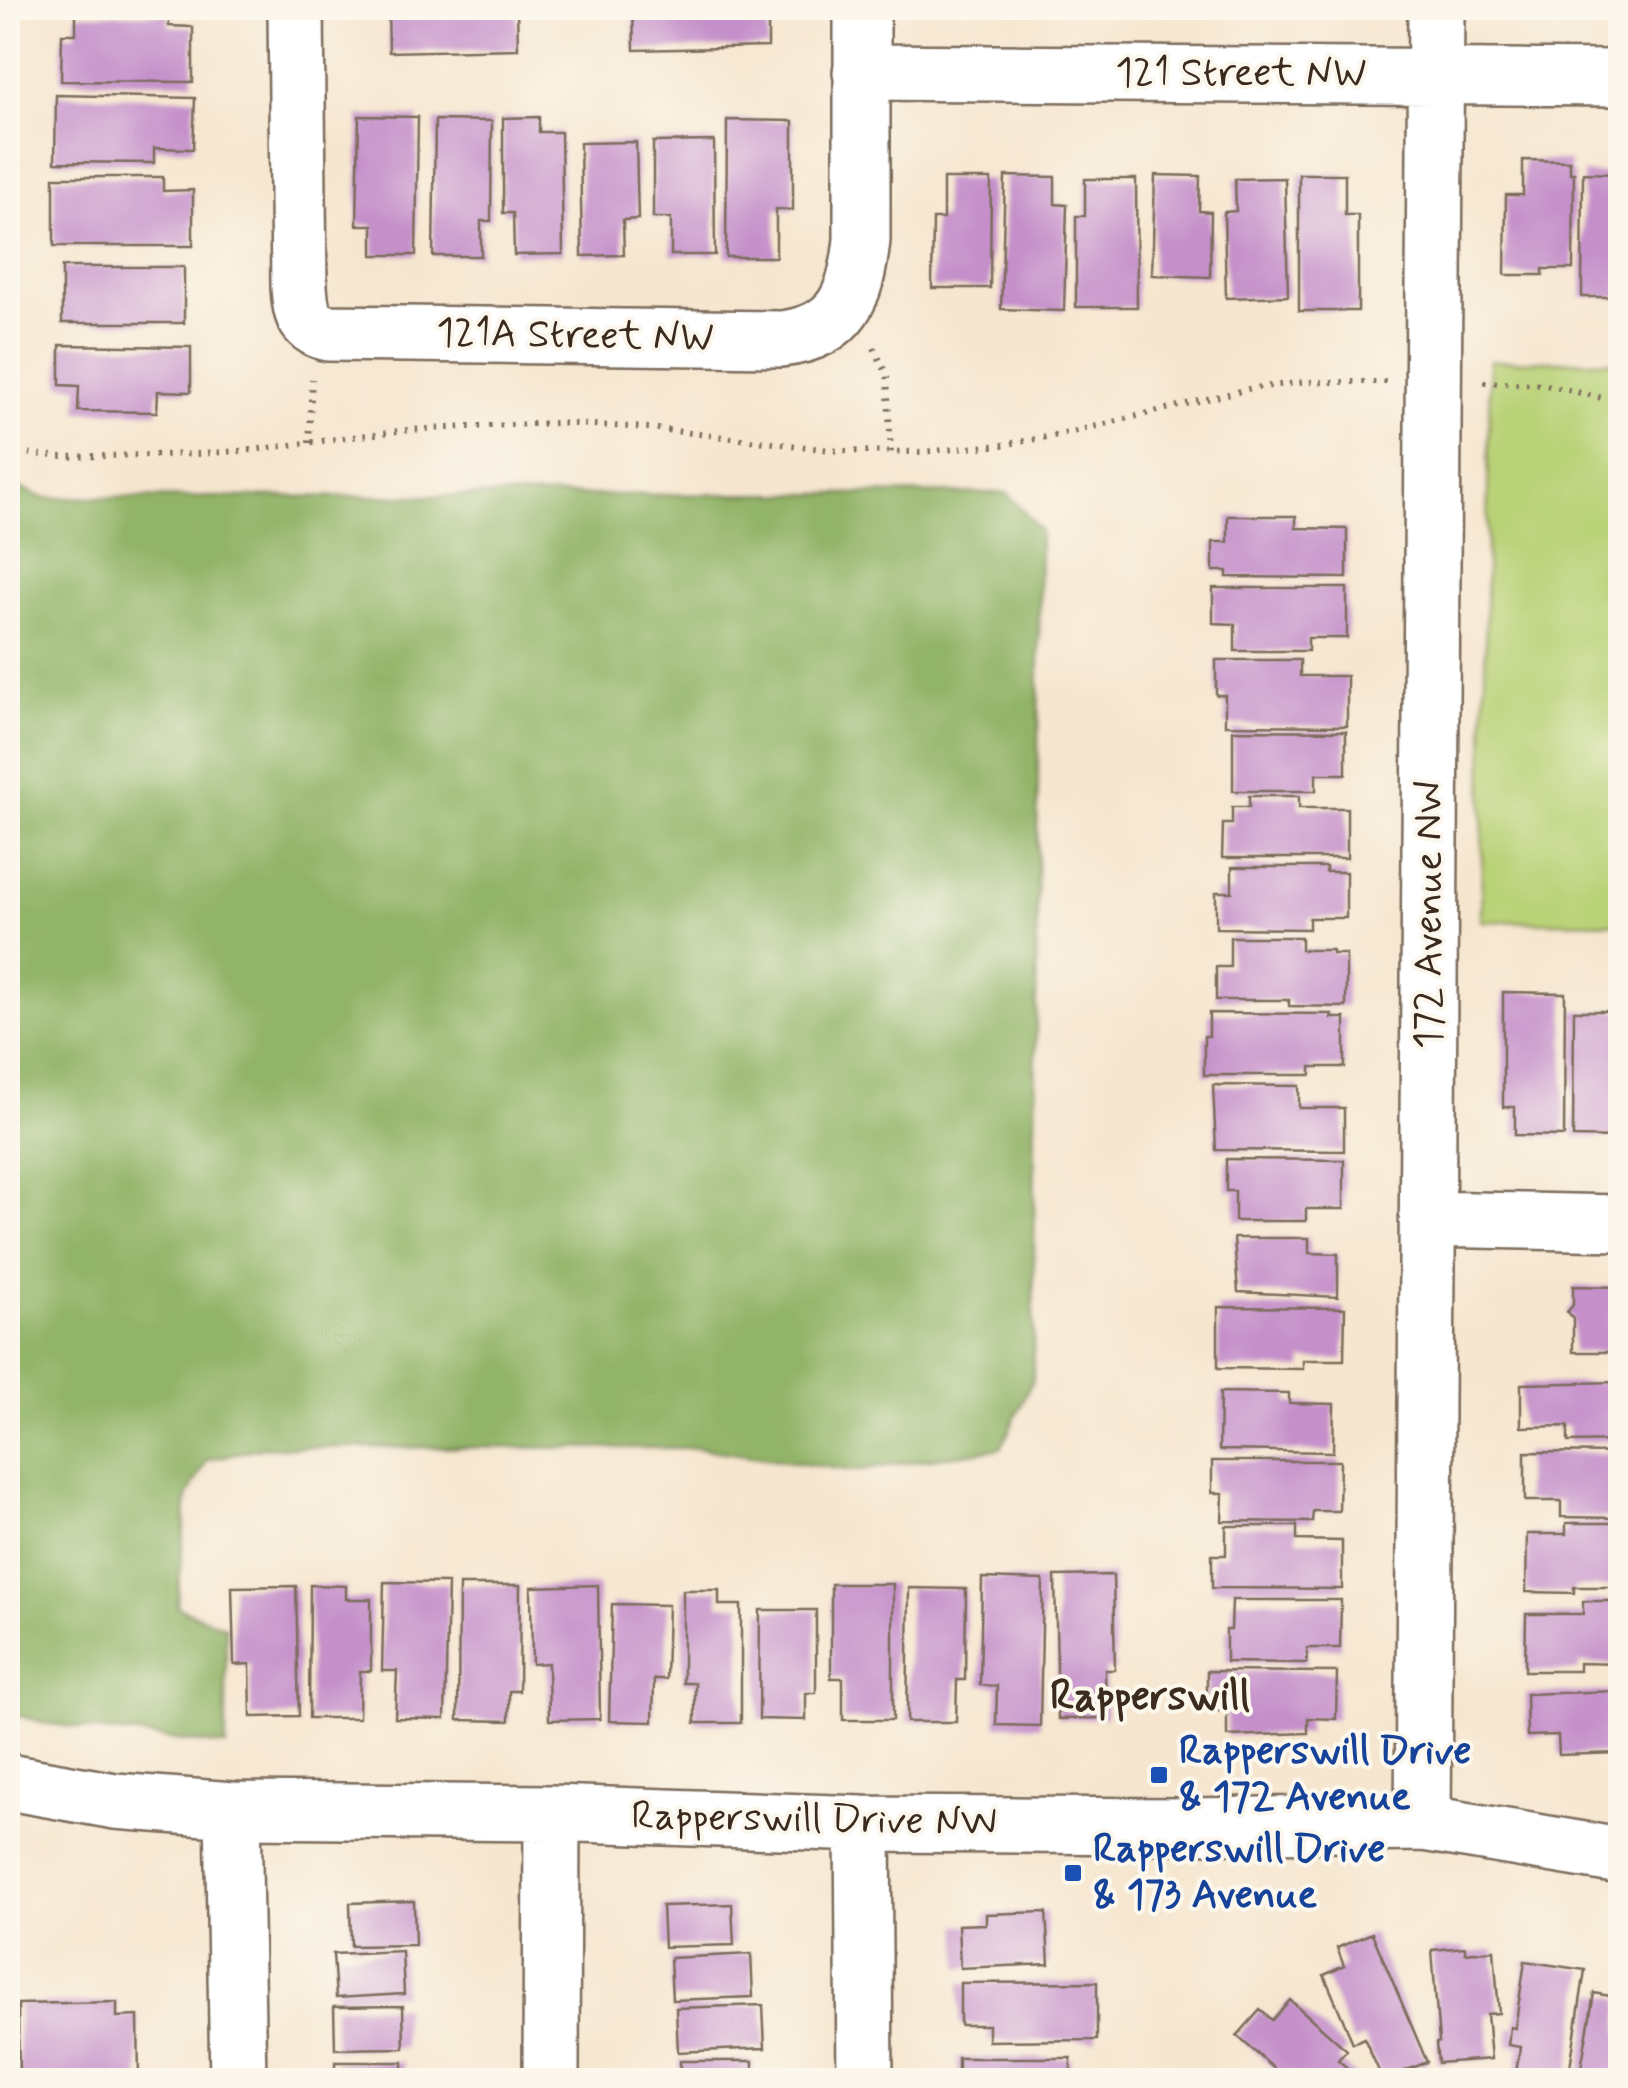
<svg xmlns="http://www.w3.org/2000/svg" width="1628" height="2088" font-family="Mynerve,sans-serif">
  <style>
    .green { fill: #b9d277; stroke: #7a7e4a; stroke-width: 2.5 }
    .forest { fill: #92b468; stroke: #666f43; stroke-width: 2.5 }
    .building { fill: #c590ca }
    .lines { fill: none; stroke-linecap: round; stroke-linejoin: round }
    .minor-casing { stroke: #7c6c5c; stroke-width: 60 }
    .path { stroke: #7c6c5c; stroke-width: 6; stroke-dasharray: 2.5 8; stroke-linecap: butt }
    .minor { stroke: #fff; stroke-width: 55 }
    .transit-dot { fill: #1a4fb4; stroke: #fbf7ec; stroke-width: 4 }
    .labels { text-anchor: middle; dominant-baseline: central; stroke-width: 8; stroke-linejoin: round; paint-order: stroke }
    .street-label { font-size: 40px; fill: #3b2a1e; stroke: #fbf7ec }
    .transit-label { font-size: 40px; font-weight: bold; fill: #164399; stroke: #fbf7ec; text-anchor: start }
    .neighbourhood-label { font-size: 42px; font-weight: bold; fill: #3b2a1e; stroke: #fbf7ec }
  </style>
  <rect width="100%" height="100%" fill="#fbf7ec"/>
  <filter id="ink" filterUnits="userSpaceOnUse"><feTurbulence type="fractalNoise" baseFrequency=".01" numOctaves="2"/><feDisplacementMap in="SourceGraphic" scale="20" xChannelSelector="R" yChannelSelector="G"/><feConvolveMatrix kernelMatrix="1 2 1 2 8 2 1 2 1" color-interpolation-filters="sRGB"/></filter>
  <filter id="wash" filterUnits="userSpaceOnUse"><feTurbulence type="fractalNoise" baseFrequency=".0048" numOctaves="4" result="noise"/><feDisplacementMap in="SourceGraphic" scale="40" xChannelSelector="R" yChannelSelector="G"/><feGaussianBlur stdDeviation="2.25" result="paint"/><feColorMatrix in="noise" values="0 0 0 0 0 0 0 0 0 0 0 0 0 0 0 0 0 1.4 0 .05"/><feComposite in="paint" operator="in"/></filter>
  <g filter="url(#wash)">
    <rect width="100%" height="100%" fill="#f6e6cf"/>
    <path class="green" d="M1490,361H1620V923L1481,921Z"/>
    <path class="forest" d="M8,483L43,498L1007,493L1040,530L1033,1379L1001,1448L854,1471L697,1448L263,1447L207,1460L187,1497L177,1607L226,1627V1746L50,1724L8,1713Z"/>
    <g id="blocks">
      <path class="building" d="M388,8H517L518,49L389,52Z
        M633,8H768V47L634,50Z
        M76,14H169V26L193,27V82L61,81L62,34H76Z
        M56,95L195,98L193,149L154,148V163L55,162Z
        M359,116L418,117L416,255H373V225H357Z
        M539,117V132H561L563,254L514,255L513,213H503V118Z
        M435,120L492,121L491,221H481V256H433Z
        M727,120L793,121V210L776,209V257H726Z
        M714,141L715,255H671V218H653V142Z
        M636,142L638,219L623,220L624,255L582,256L580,143Z
        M1523,160L1570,161V173H1574L1573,269H1543V275H1505L1506,195H1523Z
        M1583,173L1620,174V297H1582Z
        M1299,174H1345V215H1358V311H1299Z
        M1155,175L1200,176L1199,211L1211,212L1210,277L1152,275Z
        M1005,176L1055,177V204L1067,205L1064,311L1001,309Z
        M54,177H163V191L193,190V246H54Z
        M1285,178L1288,296L1226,298L1224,212L1236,211L1235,179Z
        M943,179H991L990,288H932L933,219H943Z
        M1085,179H1136L1137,307H1076V216H1085Z
        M62,267H184V323H62Z
        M60,345L191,347V392L158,391L157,412L78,411L79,386L60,385Z
        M1228,516H1296V528L1347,529V578L1227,577V571H1213V542H1228Z
        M1213,588H1347V638H1308V651H1235V624L1213,623Z
        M1216,660H1300V676H1347V726L1225,725V695H1216Z
        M1233,730L1346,731V774H1316V791H1233Z
        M1249,796H1299V808H1347V858H1222L1223,824H1232V807H1249Z
        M1232,867H1326V872H1346V918H1309V929L1216,928V892H1232Z
        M1230,937H1301V950H1332V954H1346V1007L1289,1006V1000H1216V967H1230Z
        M1503,992L1565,993L1564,1136L1515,1135V1107H1503Z
        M1574,1011H1620L1618,1138L1573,1137Z
        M1209,1013L1332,1014L1331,1018H1345V1067H1311V1075H1204V1036H1209Z
        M1213,1085L1299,1086V1108H1344V1151L1216,1150Z
        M1226,1159L1344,1160V1209H1306V1221H1235V1191H1226Z
        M1234,1238H1309V1253L1338,1254V1297L1238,1292Z
        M1573,1286L1620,1287V1352H1573V1319L1567,1312L1573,1305Z
        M1218,1307L1345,1308L1344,1360H1303V1369L1218,1368Z
        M1620,1382V1441L1568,1442V1426L1521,1427V1384Z
        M1220,1392L1289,1393V1403L1334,1404L1333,1452L1219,1450Z
        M1525,1452L1620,1453V1518L1561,1517V1501H1525Z
        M1212,1461H1340L1339,1511H1313L1312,1522L1222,1521L1223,1493H1212Z
        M1566,1523H1620V1587H1574V1593L1526,1592L1527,1534H1566Z
        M1226,1526H1297V1540L1342,1541V1589L1212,1588V1555H1226Z
        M1113,1575L1115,1670H1105L1106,1718L1058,1719L1055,1576Z
        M982,1578L1043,1580L1040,1726L996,1725L997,1686L980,1685Z
        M384,1582L448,1583L445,1719L395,1718L397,1671H382Z
        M831,1584H893V1720H843V1678H831Z
        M310,1585L346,1586V1599H371V1671H360L359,1718H309Z
        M459,1585H520L519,1691H509V1721L458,1720Z
        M598,1585L600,1719L549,1720L548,1663L532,1664L531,1587Z
        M296,1586L299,1716L251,1717L250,1664L234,1665L232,1587Z
        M909,1588L966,1589L965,1680H957L956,1722H907Z
        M683,1590H719V1605H741V1723H695V1683H683Z
        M1232,1600H1341L1340,1648H1307V1663L1226,1662V1630H1231Z
        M1583,1601H1620V1664L1579,1663V1671H1525L1526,1614H1583Z
        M612,1604L668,1605L666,1679H654L653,1722L609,1721Z
        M760,1610H816V1693H806V1720L759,1719Z
        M1207,1671L1337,1672L1336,1719L1308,1718V1733L1227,1736V1711H1207Z
        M1620,1691V1753L1559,1755L1558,1735L1527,1736L1526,1694Z
        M414,1901L415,1945L351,1946L350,1903Z
        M732,1904L734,1945L664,1947L662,1906Z
        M1046,1912L1049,1964L960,1968L958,1925L986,1924V1914Z
        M1372,1933L1427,2062L1383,2080L1364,2038L1353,2043L1324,1975L1344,1966L1337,1948Z
        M1465,1947V1953L1494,1950L1499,2013L1487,2014L1491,2059L1438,2063L1436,2043L1439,2042L1432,1950Z
        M402,1951L404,1994L336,1998L333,1954Z
        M751,1954L753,1997L672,2000L670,1958Z
        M1525,1961L1585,1970L1568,2080L1515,2079L1520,2047L1508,2045L1510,2027L1515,2028Z
        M1097,1982V2040L988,2041V2025H960V1983Z
        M1594,1993L1620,1998V2080H1579Z
        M1290,2000L1347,2050L1338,2060L1361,2080H1287L1237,2036L1260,2010L1272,2020Z
        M117,2002V2017L138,2016L139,2080H19L18,2004Z
        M763,2005L765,2048L678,2052L676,2008Z
        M403,2006L404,2048L335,2049L334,2007Z
        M958,2058H1071V2080H958Z
        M680,2061H753V2080H680Z
        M335,2062H403V2080H335Z"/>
    </g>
  </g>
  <g filter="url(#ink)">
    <use href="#blocks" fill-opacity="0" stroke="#7c6c5c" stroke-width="2.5"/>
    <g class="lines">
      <defs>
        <path id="minor" d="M296,8L299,287C301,311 302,326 328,333L781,339C843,332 856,296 862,240V8
          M861,72L1620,78
          M1428,1219L1620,1223
          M8,1782L115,1801L233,1810L552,1813L863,1824L1186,1826L1423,1823L1620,1856
          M233,1810L238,2080
          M1423,1823L1436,8
          M863,1824L865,2080
          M551,2080L552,1813"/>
      </defs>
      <use href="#minor" class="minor-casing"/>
      <path class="path" d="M874,348L887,375L891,453
        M1484,382L1546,385L1620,402
        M309,443L312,379
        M8,451L60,457L197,454L252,450L406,430L555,423L650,428L839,451L920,452L1002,445L1064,434L1252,388L1307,382H1386"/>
      <use href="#minor" class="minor"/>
    </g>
  </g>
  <g class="transit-dot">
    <rect x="1149" y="1765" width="20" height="20" rx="5"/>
    <rect x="1063" y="1863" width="20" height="20" rx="5"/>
  </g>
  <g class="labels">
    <g class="street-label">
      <text x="1241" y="74">121 Street NW</text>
      <text transform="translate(575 336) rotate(1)">121A Street NW</text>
      <text transform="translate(1430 915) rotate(-90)">172 Avenue NW</text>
      <text transform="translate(814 1820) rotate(1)">Rapperswill Drive NW</text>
    </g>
    <g class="transit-label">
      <text x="1179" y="1752">Rapperswill Drive<tspan x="1179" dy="46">&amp; 172 Avenue</tspan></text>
      <text x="1093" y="1850">Rapperswill Drive<tspan x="1093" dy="46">&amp; 173 Avenue</tspan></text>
    </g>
    <g class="neighbourhood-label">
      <text x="1150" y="1697">Rapperswill</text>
    </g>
  </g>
  <rect width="1628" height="2088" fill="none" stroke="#fbf7ec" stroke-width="40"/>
</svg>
